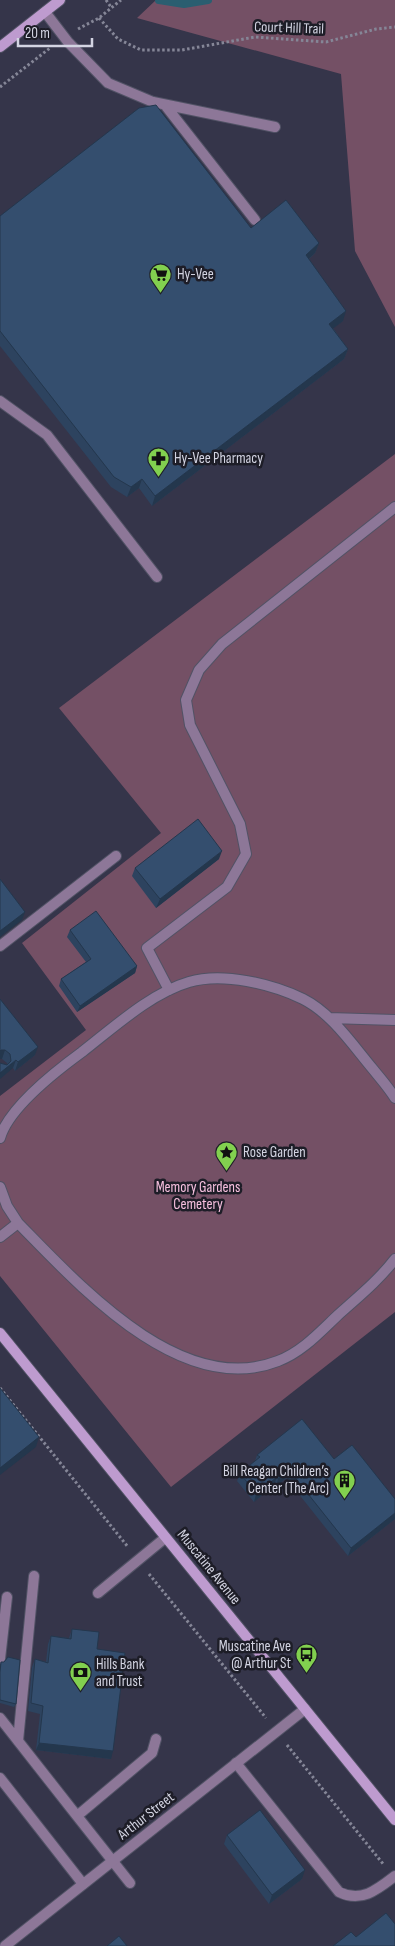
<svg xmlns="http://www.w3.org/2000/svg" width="395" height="1946" font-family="'Sofia Sans Condensed',sans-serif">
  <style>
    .green { fill: #745065 }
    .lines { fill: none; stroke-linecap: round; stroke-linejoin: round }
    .stream { stroke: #2a5e70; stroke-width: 8 }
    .lane-casing { stroke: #515265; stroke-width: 12 }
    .street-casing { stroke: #515265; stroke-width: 12 }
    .secondary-casing { stroke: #515265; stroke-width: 12 }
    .path { stroke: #858697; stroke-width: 3; stroke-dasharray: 2.5 2.5; stroke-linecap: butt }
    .lane { stroke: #8d7798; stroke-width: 10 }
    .street { stroke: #8d7798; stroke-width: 10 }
    .secondary { stroke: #be9bcf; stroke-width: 10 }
    .wall { fill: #2d435f }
    .shaded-wall { fill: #24374d }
    .building { fill: #344e6e; stroke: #24374d }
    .labels { text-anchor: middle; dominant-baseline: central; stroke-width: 5; stroke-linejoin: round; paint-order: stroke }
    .street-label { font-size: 15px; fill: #d3d4e2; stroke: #1d1d27 }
    .poi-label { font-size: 15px; fill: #d3d4e2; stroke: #1d1d27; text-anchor: start }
    .park-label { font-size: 15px; fill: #f7c0df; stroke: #1d1d27 }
  </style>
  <rect width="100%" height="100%" fill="#35354a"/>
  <path class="green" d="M156,0H395V327L355,251L341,74L137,18Z
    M395,454V1312L171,1487L0,1276V1096L86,1030L22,943L161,833L59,708Z"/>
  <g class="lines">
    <path class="stream" d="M159,0L184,4L208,0"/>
    <defs>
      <path id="lane" d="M45,12L68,42L108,83L153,102L275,127
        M165,105L255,220
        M0,401L47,435L157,577
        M0,946L116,856
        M169,990L147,948L227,887L246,854L240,824L190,725L186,700L199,670L222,644L395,507
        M329,1018L395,1020
        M0,1138C9,1107 56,1071 82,1052C113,1028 151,993 189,982C223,972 272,984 303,999C331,1013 352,1044 372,1068C380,1078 389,1088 395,1098
        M0,1187L7,1206L18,1223C79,1285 181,1399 278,1361C302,1352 320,1332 338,1315C358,1297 378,1281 395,1259
        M0,1237L18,1223
        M98,1593L165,1538
        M0,1659L7,1597
        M0,1718L77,1816
        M18,1741L34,1576
        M236,1763L339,1892C361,1903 377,1890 395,1876
        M0,1778L83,1884
        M130,1883L77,1816L152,1753L156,1739"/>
      <path id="street" d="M5,1946L305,1709"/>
      <path id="secondary" d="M0,47L60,0
        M0,1333L395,1820"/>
    </defs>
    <use href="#lane" class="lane-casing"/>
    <use href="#street" class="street-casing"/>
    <use href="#secondary" class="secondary-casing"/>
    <path class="path" d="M106,0L111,7
      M99,18L118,39L141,50H182L255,37L326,42L376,29L395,27
      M78,29L99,18L121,0
      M0,87L50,48
      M0,1388L128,1547
      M149,1574L266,1718
      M287,1745L384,1865"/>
    <use href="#lane" class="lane"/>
    <use href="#street" class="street"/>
    <use href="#secondary" class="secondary"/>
  </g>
  <path class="wall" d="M0,216L251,228L319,243L315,253L309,259L343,321L333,328L348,349L344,359L152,506L139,488L127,497L111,487L0,346Z
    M219,859L156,908L132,876L135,868Z
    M70,930L137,966L135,973L77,1012L59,986L61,979L86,962L67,937Z
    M0,999L35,1055L15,1071L13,1068L1,1064L8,1065L7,1063L2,1059H0Z
    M257,1455L334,1459L395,1499V1519L348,1556L286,1478L276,1487L274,1485L254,1502L237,1481L240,1473L255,1461Z
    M72,1629L97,1649L111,1759L36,1750L40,1714L28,1711L32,1667L35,1659L46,1662L48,1644L51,1636L69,1638Z
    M1,1662L16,1704L14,1707L0,1703V1665Z
    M227,1835L302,1879L269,1904L224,1844Z"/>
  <path class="shaded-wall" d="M319,243L315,253L302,265L306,255Z
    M346,311L343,321L326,334L329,324Z
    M348,349L344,359L152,506L155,496Z
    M142,479L139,488L127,497L131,487Z
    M222,851L219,859L156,908L160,899Z
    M25,912L22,920L0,937V931Z
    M137,966L135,973L77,1012L80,1006Z
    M38,1047L35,1055L15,1071L18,1062Z
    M1,1050H5L2,1059H0V1051Z
    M16,1060L13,1068L0,1079V1073Z
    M39,1437L36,1447L0,1475V1468Z
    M289,1470L286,1478L276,1487L278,1479Z
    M277,1477L274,1485L254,1502L256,1494Z
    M395,1513V1519L348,1556L351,1548Z
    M39,1743L113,1751L111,1759L36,1750Z
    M305,1870L302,1879L269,1904L272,1895Z"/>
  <path class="building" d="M156,105L251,228L286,200L319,243L306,255L346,311L329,324L348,349L155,496L142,479L131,487L114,477L0,331V216L139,108Z
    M198,819L222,851L160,899L135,868Z
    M0,879L25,912L0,931Z
    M96,911L137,966L80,1006L61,979L91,959L70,930Z
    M0,999L38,1047L18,1062L16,1060L0,1073V1063L7,1065L11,1061L10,1054L5,1050H1L0,1051Z
    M0,1388L39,1437L0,1468Z
    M302,1419L334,1459L352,1445L395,1499V1513L351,1548L289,1470L278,1479L277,1477L256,1494L240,1473L260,1457L257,1455Z
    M72,1629L99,1632L97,1649L125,1653L113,1751L39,1743L43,1706L31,1703L35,1659L48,1663L51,1636L71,1639Z
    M8,1657L20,1660L16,1704L0,1700V1672L1,1662H4Z
    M260,1810L305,1870L272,1895L227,1835Z
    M386,1913L395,1924V1946H333L351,1932L356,1937Z
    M119,1936L127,1946H107Z"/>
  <defs>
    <symbol id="supermarket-pin" viewBox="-11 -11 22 30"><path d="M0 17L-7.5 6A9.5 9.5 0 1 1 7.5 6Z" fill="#82d04f" stroke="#1d1d27"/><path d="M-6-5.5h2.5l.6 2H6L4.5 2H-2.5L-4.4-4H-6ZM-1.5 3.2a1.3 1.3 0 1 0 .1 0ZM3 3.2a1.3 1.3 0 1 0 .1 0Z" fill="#111"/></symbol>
    <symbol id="pharmacy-pin" viewBox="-11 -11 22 30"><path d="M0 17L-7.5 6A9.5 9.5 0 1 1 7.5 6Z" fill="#82d04f" stroke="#1d1d27"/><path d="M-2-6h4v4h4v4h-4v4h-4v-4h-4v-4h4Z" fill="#111"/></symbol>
    <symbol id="sight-pin" viewBox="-11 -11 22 30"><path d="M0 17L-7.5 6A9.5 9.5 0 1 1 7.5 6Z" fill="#82d04f" stroke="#1d1d27"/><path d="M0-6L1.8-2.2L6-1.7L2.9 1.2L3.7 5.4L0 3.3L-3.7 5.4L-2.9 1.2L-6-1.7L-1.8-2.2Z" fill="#111"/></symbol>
    <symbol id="building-pin" viewBox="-11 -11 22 30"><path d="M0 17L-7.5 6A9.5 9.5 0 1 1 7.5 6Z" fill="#82d04f" stroke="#1d1d27"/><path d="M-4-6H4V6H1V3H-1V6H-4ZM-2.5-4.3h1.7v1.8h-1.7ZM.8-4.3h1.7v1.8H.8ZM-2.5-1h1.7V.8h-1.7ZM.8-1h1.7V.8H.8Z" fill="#111"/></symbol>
    <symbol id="bus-pin" viewBox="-11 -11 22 30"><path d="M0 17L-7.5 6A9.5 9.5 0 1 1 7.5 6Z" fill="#82d04f" stroke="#1d1d27"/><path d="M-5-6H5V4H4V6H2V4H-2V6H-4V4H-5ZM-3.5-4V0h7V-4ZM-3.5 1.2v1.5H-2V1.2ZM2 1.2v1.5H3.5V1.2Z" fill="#111"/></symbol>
    <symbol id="bank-pin" viewBox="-11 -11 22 30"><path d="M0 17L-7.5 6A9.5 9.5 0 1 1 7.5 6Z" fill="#82d04f" stroke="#1d1d27"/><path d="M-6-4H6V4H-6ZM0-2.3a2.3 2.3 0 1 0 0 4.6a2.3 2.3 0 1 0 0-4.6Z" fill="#111"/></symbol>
  </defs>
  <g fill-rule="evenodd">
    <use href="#supermarket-pin" x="148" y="262" width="25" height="34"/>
    <use href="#pharmacy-pin" x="146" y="446" width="25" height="34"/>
    <use href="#sight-pin" x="214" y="1140" width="25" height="34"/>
    <use href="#building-pin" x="332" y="1468" width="25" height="34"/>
    <use href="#bus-pin" x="294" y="1642" width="25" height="34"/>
    <use href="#bank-pin" x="68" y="1660" width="25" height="34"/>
  </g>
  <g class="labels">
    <g class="street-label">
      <text transform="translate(289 28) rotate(2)">Court Hill Trail</text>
      <text transform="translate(209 1567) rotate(51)">Muscatine Avenue</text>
      <text transform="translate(146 1816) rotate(-38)">Arthur Street</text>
    </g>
    <g class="poi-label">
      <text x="177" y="274">Hy-Vee</text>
      <text x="174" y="458">Hy-Vee Pharmacy</text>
      <text x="243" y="1152">Rose Garden</text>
      <text x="329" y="1471" text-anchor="end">Bill Reagan Children’s<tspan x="329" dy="17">Center (The Arc)</tspan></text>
      <text x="291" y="1646" text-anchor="end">Muscatine Ave<tspan x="291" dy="17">@ Arthur St</tspan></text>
      <text x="96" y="1664">Hills Bank<tspan x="96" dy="17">and Trust</tspan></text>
    </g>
    <g class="park-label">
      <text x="198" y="1187">Memory Gardens<tspan x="198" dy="17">Cemetery</tspan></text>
    </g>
  </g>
  <path d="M18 38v8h74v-8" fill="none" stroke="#d3d4e2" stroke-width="2.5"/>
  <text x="25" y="38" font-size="15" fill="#d3d4e2" stroke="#1d1d27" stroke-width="4" paint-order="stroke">20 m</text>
</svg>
